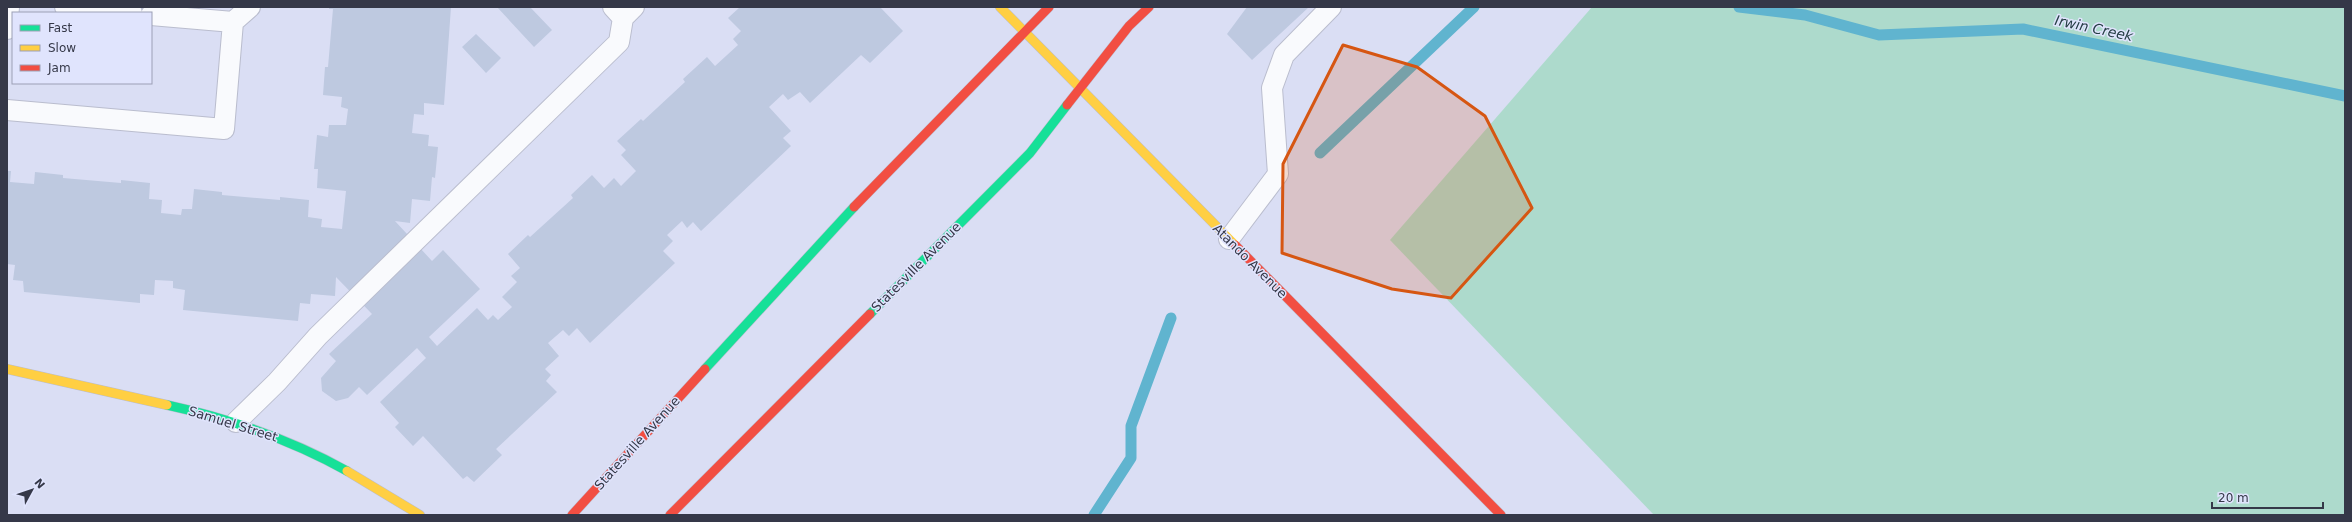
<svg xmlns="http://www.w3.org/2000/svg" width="2352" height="522" font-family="'DejaVu Sans',sans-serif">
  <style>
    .green { fill: #addacc }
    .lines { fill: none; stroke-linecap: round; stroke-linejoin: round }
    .stream { stroke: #60b4cf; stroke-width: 11 }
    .building { fill: #bec9e0 }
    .lane-casing { stroke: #babdce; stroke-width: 22 }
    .fast-casing { stroke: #babdce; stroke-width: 10 }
    .slow-casing { stroke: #babdce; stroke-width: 10 }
    .jam-casing { stroke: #babdce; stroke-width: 10 }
    .lane { stroke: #f9fafd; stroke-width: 20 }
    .fast { stroke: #16e098; stroke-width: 9 }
    .slow { stroke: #ffcf43; stroke-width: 9 }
    .jam { stroke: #f24e42; stroke-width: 9 }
    .marked { fill: #d65612; fill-opacity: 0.2; stroke: #d65612; stroke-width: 3; stroke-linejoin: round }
    .labels { text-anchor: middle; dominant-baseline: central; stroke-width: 3; stroke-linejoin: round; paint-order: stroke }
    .street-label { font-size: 13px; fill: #353848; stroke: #e0e4fd }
    .water-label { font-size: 14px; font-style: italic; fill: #253e45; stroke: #e0e4fd }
  </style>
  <rect width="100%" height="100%" fill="#dadef4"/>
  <path class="green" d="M1592,7H2345V515H1654L1390,240Z"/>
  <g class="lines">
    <path class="stream" d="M1739,7L1805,15L1879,35L2023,29L2345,96
      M1320,153L1474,7
      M1094,515L1131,458V426L1171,318"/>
  </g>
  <path class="building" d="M329,7H451L444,105L424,103V115L414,114L412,133L429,135L428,146L438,147L435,178L432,177L430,201L412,199L410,223L395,221L432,261L443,250L480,289L429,337L437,346L477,308L488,320L493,315L498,320L512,307L502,297L517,282L511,276L520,268L508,254L528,235L530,237L573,198L571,195L592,175L604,188L614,178L621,186L636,171L621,155L626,150L617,141L641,119L643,121L685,82L683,79L707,57L715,66L738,45L733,39L741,31L728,18L740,7H880L903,31L870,63L861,55L810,103L800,92L788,100L783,94L769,107L791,131L783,138L791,146L701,231L693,222L687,228L682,221L667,235L673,241L663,251L675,263L590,343L577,328L569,336L563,330L548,343L559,356L545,369L551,375L546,381L557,392L496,449L502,455L474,482L467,476L463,479L423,436L413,446L395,427L399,423L380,402L426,358L417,348L367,395L359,387L348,398L336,401L322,391L321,378L336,361L329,354L372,314L336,277L335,296L311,294L310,304L300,303L298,321L183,310L185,290L173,288V281L155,280L154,295L140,294V303L24,292L23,281L13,280L15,265L7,264V171H11L10,182L34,184L35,172L63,175V178L121,183V180L150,183L149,199L162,200L161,213L181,215L182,209H192L194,189L222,192V195L280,200V197L309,200L308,217L322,219L321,227L342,229L346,191L317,188L318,169H314L317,135L328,137L329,125H346L348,109L341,107L342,97L323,95L325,67H328L333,9H329Z
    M497,7H530L552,30L534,47Z
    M1247,7H1309L1252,60L1227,34Z
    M476,34L501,58L486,73L462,47Z"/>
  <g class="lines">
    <defs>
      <path id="lane" d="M65,7L132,13
        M613,7L623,18L634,7
        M151,15L233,22
        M7,29L9,7
        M7,110L224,129L233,22L250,7
        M1229,239L1278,174L1272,88L1284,55L1331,7
        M236,422L277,382L318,336L619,42L623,18"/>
      <path id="fast" d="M870,314L1030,153L1067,105
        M705,369L854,207
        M167,405C231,419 290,439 347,471"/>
      <path id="slow" d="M1000,7L1235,245
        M7,369L167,405
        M347,471L420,515"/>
      <path id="jam" d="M1067,105L1129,26L1149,7
        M854,207L1049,7
        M1235,245L1501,515
        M572,515L705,369
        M670,515L870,314"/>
    </defs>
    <use href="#lane" class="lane-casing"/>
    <use href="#fast" class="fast-casing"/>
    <use href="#slow" class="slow-casing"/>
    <use href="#jam" class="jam-casing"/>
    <use href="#lane" class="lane"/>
    <use href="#fast" class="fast"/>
    <use href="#slow" class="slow"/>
    <use href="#jam" class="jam"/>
  </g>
  <path class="marked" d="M1343,45L1417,67L1485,116L1532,208L1451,298L1392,289L1282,253L1283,164Z"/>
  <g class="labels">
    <g class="street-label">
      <text transform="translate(1250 261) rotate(45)">Atando Avenue</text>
      <text transform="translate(916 267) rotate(-45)">Statesville Avenue</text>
      <text transform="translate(233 424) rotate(17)">Samuel Street</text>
      <text transform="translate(637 443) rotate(-48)">Statesville Avenue</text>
    </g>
    <g class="water-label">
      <text transform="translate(2094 28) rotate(12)">Irwin Creek</text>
    </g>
  </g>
  <rect width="2352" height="522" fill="none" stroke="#353848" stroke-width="16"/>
  <rect x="12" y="12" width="140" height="72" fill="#e0e4fd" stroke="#9c9fb5"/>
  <rect x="20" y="25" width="20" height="6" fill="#16e098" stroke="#9c9fb5"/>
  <text x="48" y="32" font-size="12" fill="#353848">Fast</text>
  <rect x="20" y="45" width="20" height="6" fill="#ffcf43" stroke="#9c9fb5"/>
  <text x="48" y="52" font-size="12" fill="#353848">Slow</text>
  <rect x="20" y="65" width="20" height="6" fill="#f24e42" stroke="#9c9fb5"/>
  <text x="48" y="72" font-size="12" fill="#353848">Jam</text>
  <g transform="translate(32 490) rotate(50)" stroke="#e0e4fd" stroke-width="3" paint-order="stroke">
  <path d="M0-3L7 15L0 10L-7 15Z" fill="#353848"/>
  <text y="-6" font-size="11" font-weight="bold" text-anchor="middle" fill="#353848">N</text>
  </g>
  <path d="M2212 502v6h111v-6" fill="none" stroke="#353848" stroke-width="2"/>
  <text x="2218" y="502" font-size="12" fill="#353848" stroke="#e0e4fd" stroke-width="3" paint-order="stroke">20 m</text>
</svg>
